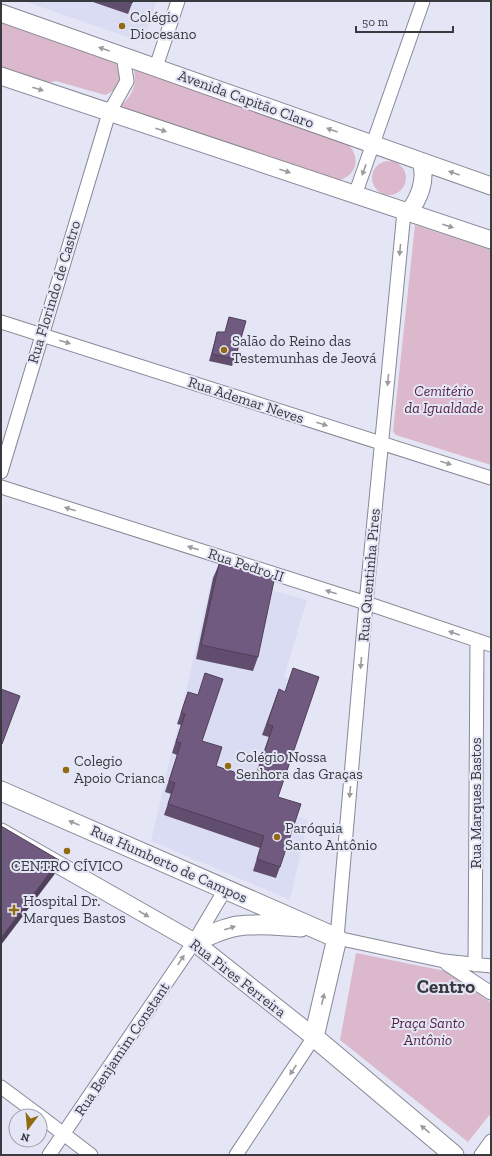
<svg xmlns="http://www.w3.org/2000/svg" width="492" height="1156" font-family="'Zilla Slab',serif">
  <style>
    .built { fill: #dadcf3 }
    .green { fill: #dbb8cb }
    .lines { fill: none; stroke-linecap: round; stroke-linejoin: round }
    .minor-casing { stroke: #878896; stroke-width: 15 }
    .tertiary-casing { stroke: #878896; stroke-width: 19 }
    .secondary-casing { stroke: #878896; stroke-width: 21 }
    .minor { stroke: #fff; stroke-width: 13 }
    .tertiary { stroke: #fff; stroke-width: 17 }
    .secondary { stroke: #fff; stroke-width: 19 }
    .wall { fill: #614d6d }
    .shaded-wall { fill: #4f3f59 }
    .building { fill: #715a7f; stroke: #4f3f59 }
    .oneway { fill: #9c9ca0 }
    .poi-dot { fill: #926a12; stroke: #e4e6f5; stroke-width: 1.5 }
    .labels { text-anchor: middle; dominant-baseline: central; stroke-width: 4; stroke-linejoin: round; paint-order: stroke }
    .poi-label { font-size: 15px; fill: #393a40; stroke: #e4e6f5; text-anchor: start }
    .street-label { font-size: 15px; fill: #393a40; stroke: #e4e6f5 }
    .park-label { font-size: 15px; font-style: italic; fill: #551e41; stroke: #e4e6f5 }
    .district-label { font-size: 19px; font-weight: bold; fill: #393a40; stroke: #e4e6f5 }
  </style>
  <rect width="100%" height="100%" fill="#e4e6f5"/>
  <path class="built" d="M24,1H157L142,42Z
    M213,574L307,600L284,677L315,688L274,808L308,820L290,900L151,841Z"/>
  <path class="green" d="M1,23L115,62C124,75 120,90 105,95L56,81L47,83L1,68Z
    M134,69L349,145C362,160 355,178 336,181L118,107C132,98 137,86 134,69Z
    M372 178a17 17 0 1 1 34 0a17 17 0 1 1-34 0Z
    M415,225L491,250V465L396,435L393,431Z
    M356,953L450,972L491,1003V1113L468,1142L340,1040Z"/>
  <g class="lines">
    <defs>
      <path id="minor" d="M156,67L178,1
        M355,195L423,1
        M404,212L366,603L337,938L444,961L491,966
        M1,322L491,478
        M1,472L109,113L127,81L123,56
        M1,487L366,603L491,645
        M447,964L491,993
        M475,965L477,641
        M1,1087L40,1116
        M40,1116L91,1155
        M49,1155L194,942L226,888
        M236,1155L314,1037
        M481,1155L491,1141"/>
      <path id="tertiary" d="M1,13L491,186
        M1,76L491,240
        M408,213C419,199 427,180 421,162
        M1,832L194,942L314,1037"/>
      <path id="secondary" d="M1,791L337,938L314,1037L454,1155
        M194,942C208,936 223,928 238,926C259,923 281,926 301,927"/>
    </defs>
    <use href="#minor" class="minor-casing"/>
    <use href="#tertiary" class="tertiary-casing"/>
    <use href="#secondary" class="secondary-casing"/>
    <use href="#minor" class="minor"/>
    <use href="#tertiary" class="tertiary"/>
    <use href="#secondary" class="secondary"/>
  </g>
  <path class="wall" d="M90,1H133L128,14Z
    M229,317L235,359L232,366L209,361L215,340L217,332H225Z
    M219,564L258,657L253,671L196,659L213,578Z
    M279,689L278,797L280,867L276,878L253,871L260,848L164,815L171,794L165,792L177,755L172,753L181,725L177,724L188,692L202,741L216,766L254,779L269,737L262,735Z"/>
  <path class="shaded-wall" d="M59,860L54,875L1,945V938Z"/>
  <path class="building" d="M127,1H133L132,3Z
    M229,317L246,321L235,359L212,354L217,332H225Z
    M219,564L275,576L258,657L201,645Z
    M293,668L319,677L278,797L301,804L280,867L257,859L264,836L168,804L175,783L169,781L181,743L176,742L185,714L181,713L188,692L198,695L205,673L223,679L202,741L222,747L216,766L255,779L273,726L267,724L279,689L285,692Z
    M1,689L20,696L2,744L1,743Z
    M1,826L59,860L1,938Z"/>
  <defs><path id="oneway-solid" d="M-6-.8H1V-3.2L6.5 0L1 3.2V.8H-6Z"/></defs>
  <g class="oneway">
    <use href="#oneway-solid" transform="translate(104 49) rotate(-161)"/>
    <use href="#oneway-solid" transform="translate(38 89) rotate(18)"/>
    <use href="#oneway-solid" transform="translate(161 130) rotate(18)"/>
    <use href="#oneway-solid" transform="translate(332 130) rotate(-160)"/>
    <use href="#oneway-solid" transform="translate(364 170) rotate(110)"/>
    <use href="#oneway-solid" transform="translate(285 171) rotate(18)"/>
    <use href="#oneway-solid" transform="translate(454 173) rotate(-161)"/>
    <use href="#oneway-solid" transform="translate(448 226) rotate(18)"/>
    <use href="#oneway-solid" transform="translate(400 250) rotate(95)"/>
    <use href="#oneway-solid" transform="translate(65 342) rotate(18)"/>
    <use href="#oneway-solid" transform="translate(388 380) rotate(95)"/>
    <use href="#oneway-solid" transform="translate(322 424) rotate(18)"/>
    <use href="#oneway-solid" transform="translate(446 463) rotate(18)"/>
    <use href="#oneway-solid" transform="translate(70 509) rotate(-162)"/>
    <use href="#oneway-solid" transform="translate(193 548) rotate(-162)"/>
    <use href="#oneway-solid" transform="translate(331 592) rotate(-162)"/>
    <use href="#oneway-solid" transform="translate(454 633) rotate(-161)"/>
    <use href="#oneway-solid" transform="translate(361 663) rotate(95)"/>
    <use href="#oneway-solid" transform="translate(350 792) rotate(95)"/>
    <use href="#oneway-solid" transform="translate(74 823) rotate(-157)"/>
    <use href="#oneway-solid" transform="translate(144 914) rotate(30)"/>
    <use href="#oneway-solid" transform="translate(230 928) rotate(-17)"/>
    <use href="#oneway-solid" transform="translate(181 960) rotate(-56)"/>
    <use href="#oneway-solid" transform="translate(323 999) rotate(-77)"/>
    <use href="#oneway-solid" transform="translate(293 1070) rotate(124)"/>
    <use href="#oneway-solid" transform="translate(425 1129) rotate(-140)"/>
  </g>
  <g class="poi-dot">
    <circle cx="122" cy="26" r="4"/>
    <circle cx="224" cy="350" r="4"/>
    <circle cx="228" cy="766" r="4"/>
    <circle cx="66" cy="770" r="4"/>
    <circle cx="277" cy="837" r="4"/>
    <circle cx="67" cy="851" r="4"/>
    <path d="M12 904h4v4h4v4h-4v4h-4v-4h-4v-4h4z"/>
  </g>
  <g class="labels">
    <g class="poi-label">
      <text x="130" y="17">Colégio<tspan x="130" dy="17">Diocesano</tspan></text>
      <text x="232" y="341">Salão do Reino das<tspan x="232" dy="17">Testemunhas de Jeová</tspan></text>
      <text x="236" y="757">Colégio Nossa<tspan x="236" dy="17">Senhora das Graças</tspan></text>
      <text x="74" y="761">Colegio<tspan x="74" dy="17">Apoio Crianca</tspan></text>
      <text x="285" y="828">Paróquia<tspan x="285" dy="17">Santo Antônio</tspan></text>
      <text x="67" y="866" text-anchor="middle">CENTRO CÍVICO</text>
      <text x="23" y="901">Hospital Dr.<tspan x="23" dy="17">Marques Bastos</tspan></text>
    </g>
    <g class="street-label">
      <text transform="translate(246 99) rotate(20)">Avenida Capitão Claro</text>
      <text transform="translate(54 292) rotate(-73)">Rua Florindo de Castro</text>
      <text transform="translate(246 400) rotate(18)">Rua Ademar Neves</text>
      <text transform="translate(246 565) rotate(18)">Rua Pedro II</text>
      <text transform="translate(369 575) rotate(-85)">Rua Quentinha Pires</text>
      <text transform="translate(476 803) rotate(-90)">Rua Marques Bastos</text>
      <text transform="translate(169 864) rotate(24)">Rua Humberto de Campos</text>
      <text transform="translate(238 978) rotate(38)">Rua Pires Ferreira</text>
      <text transform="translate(122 1049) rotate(-56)">Rua Benjamim Constant</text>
    </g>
    <g class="park-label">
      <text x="444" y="391">Cemitério<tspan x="444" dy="17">da Igualdade</tspan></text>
      <text x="428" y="1023">Praça Santo<tspan x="428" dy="17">Antônio</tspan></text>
    </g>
    <g class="district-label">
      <text x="446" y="986">Centro</text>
    </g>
  </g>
  <rect width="492" height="1156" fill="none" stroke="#393a40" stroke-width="4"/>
  <g transform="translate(28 1128) rotate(196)"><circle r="19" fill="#e4e6f5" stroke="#a0a1ad"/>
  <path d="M0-3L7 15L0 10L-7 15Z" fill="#926a12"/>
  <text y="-6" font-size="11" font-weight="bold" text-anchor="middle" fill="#393a40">N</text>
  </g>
  <path d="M356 26v6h97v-6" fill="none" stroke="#393a40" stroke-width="2"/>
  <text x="362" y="26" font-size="12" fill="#393a40" stroke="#e4e6f5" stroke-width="3" paint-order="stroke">50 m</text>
</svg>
